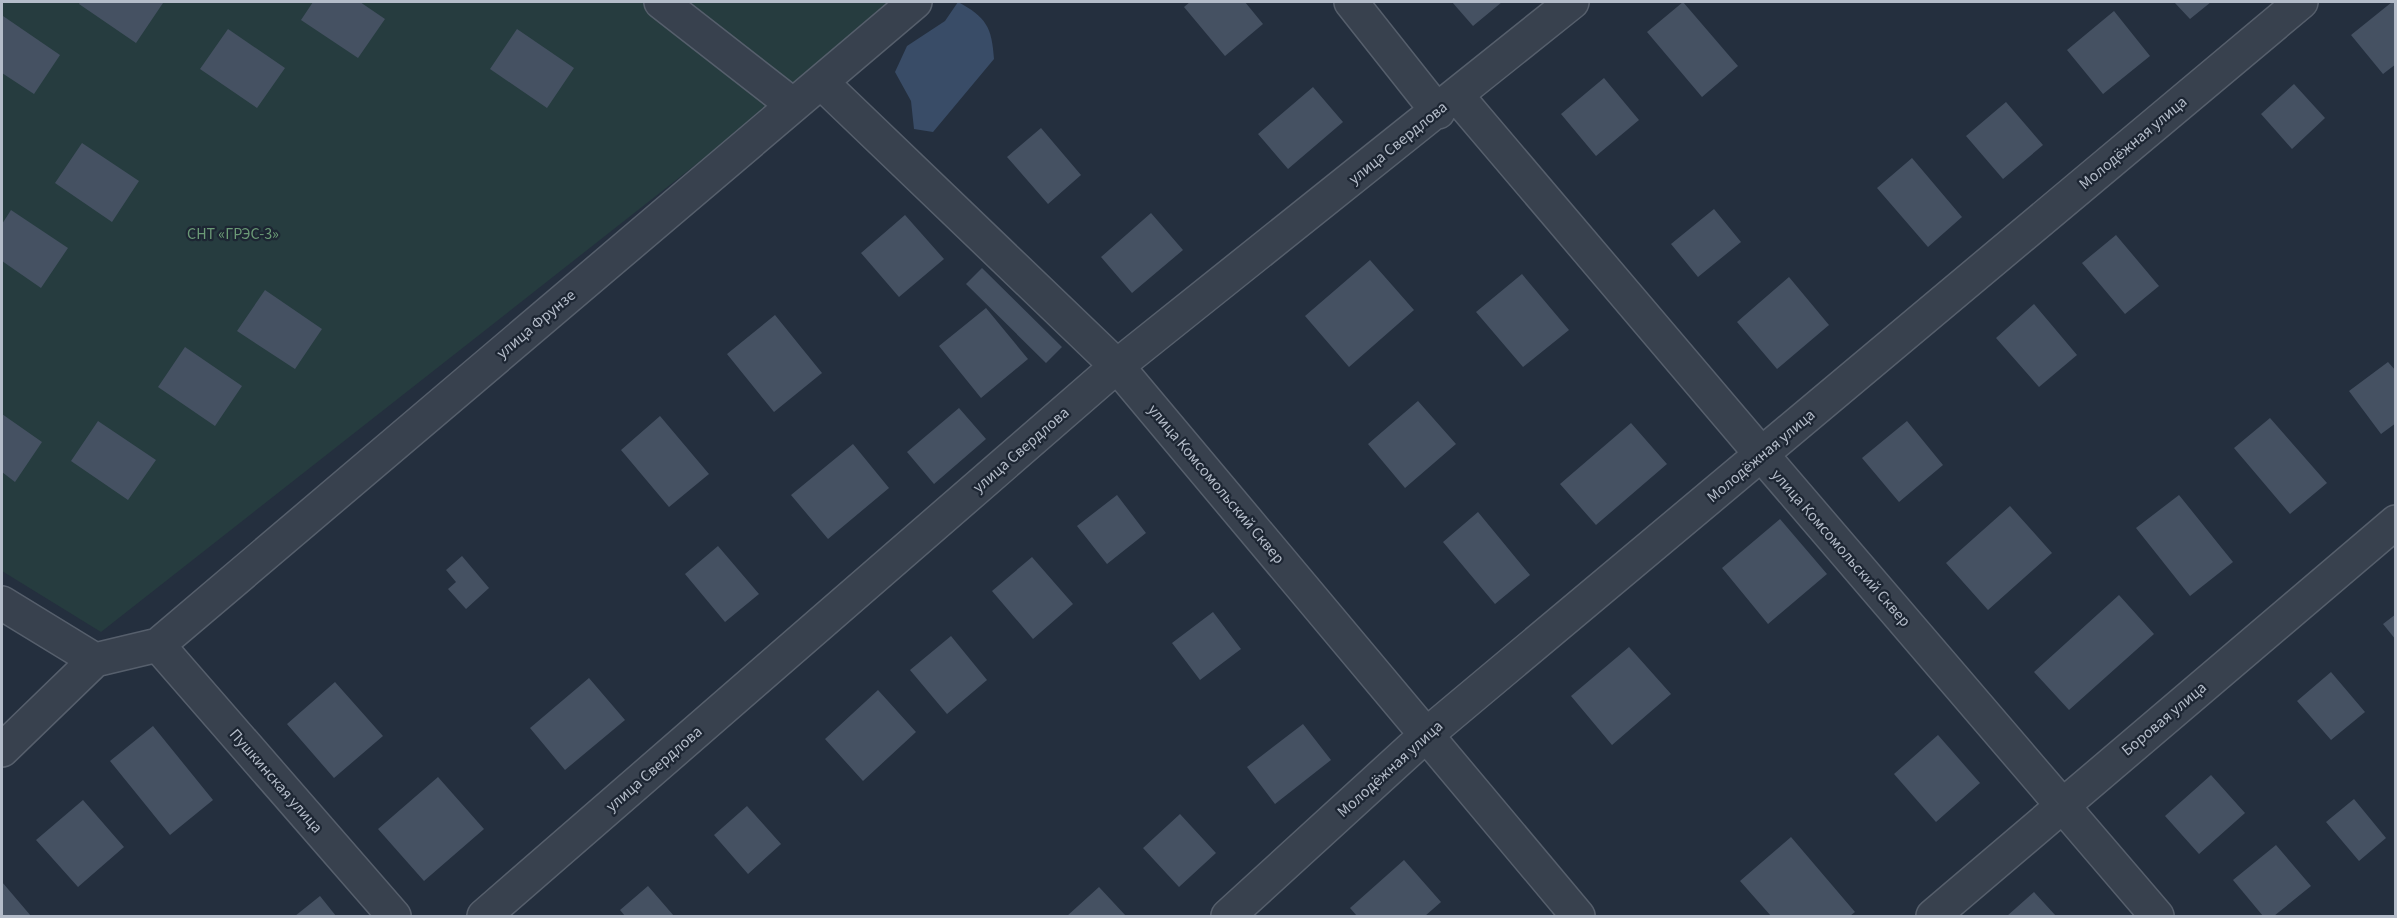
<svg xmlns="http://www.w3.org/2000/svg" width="2397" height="918" font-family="'Source Sans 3',sans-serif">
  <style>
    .green { fill: #263c3f }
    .water { fill: #394c67 }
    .building { fill: #455162 }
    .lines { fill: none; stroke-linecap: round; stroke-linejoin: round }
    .minor-casing { stroke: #565f6c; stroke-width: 36 }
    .minor { stroke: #38414e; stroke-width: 33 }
    .labels { text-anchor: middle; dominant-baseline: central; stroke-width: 4.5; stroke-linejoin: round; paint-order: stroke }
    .street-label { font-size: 16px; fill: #b4bcc9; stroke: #1d2633 }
    .park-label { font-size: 16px; fill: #6b9a76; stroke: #1d2633 }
  </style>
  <rect width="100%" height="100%" fill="#242f3e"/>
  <path class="green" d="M2,2H895L815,71L101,632L2,571Z"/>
  <path class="water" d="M958,2C986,17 992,27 994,59L933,132L914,129L911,101L895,72L907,46L945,21Z"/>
  <path class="building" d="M80,2H161L163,3L136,43L79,4Z
    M313,2H360L385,19L358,58L301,20Z
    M1190,2H1245L1263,24L1225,56L1184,7Z
    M1452,2H1502L1473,26Z
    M1683,2L1738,66L1702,97L1647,32Z
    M2174,2H2211L2190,19Z
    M2392,2H2396V64L2383,74L2351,35Z
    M2114,11L2150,56L2103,94L2067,50Z
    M3,16L60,55L34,94L2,73V19Z
    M228,29L285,68L257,108L200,69Z
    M517,29L574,68L547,108L490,69Z
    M1604,78L1639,120L1596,156L1561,114Z
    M2294,84L2325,118L2292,149L2261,114Z
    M1313,87L1343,122L1288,169L1258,134Z
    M2006,102L2043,145L2003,179L1966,136Z
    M1041,128L1081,175L1048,204L1007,157Z
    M82,143L139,181L112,222L55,183Z
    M1912,158L1962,217L1928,247L1877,188Z
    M1714,209L1741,242L1698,277L1671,244Z
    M11,210L68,248L41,288L2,261V224Z
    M1151,213L1183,250L1132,293L1101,257Z
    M905,215L944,259L899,297L861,253Z
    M2116,235L2159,286L2125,314L2082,263Z
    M1370,260L1414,310L1349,367L1305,316Z
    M982,268L1062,347L1046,363L966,284Z
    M1522,274L1569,330L1523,367L1476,312Z
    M1789,277L1829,325L1777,369L1737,322Z
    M265,290L322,329L295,369L237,331Z
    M2034,304L2077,355L2039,387L1996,338Z
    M986,308L1028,359L981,398L939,346Z
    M775,315L822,373L774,412L727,354Z
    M185,347L242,386L215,426L158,387Z
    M2388,362L2396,371V423L2381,434L2349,391Z
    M1418,401L1456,444L1405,488L1368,444Z
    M959,408L986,439L934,484L907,452Z
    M2,414L42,442L15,482L2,472Z
    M660,416L709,474L669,507L621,450Z
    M2270,418L2327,483L2290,514L2234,448Z
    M98,421L156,460L128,500L71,461Z
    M1907,421L1943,465L1899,502L1862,458Z
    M1631,423L1667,464L1596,525L1560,484Z
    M853,444L889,488L828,539L791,495Z
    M1117,495L1146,533L1107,564L1077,526Z
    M2179,495L2233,562L2190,596L2136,528Z
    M2010,506L2052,553L1988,610L1946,563Z
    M1478,512L1530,575L1495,604L1443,542Z
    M1780,519L1827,574L1768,624L1722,568Z
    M718,546L759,594L725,622L685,574Z
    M462,556L489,588L466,609L448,589L456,582L446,570Z
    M1032,557L1073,604L1033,639L992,591Z
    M2119,595L2154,634L2069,710L2034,672Z
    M1213,612L1241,649L1200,680L1172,643Z
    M2396,614V640L2383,624Z
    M951,636L987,680L947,714L910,670Z
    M1629,647L1671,694L1612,745L1571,696Z
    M2331,672L2365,712L2331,740L2297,701Z
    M589,678L625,720L565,770L530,728Z
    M335,682L383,736L334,778L287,724Z
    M878,690L916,732L863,781L825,739Z
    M1303,724L1331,760L1275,804L1247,767Z
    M153,726L213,800L170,835L110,761Z
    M1938,735L1980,783L1936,822L1894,774Z
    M2211,775L2245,813L2199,854L2165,816Z
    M438,777L484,829L424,881L378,829Z
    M2354,799L2386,838L2359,861L2326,822Z
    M83,800L124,847L78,887L36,840Z
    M747,806L781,844L748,874L714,835Z
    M1180,814L1216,853L1179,887L1143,848Z
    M1791,837L1855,912L1850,916H1771L1740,881Z
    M2276,845L2311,886L2274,916H2263L2233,880Z
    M1404,860L1441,902L1425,916H1357L1350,908Z
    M2,882L31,916H2Z
    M648,886L674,916H625L620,910Z
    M1099,887L1126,916H1067Z
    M2034,892L2056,916H2007Z
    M320,896L336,916H295Z"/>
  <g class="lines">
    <defs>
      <path id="minor" d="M661,2L793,105
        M1351,2L1438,112
        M821,82L1117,366L1578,916
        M1457,96L1762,455L2157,916
        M2,603L95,660
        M158,645L394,916
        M2,750L95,660L158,645L915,2
        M484,916L1117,366L1572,2
        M1228,916L1425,736L2301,2
        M1933,916L2396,522"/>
    </defs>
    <use href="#minor" class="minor-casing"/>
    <use href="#minor" class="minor"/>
  </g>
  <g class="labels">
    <g class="street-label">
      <text transform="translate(1398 143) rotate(-39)">улица Свердлова</text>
      <text transform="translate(2133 143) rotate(-40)">Молодёжная улица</text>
      <text transform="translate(536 324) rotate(-40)">улица Фрунзе</text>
      <text transform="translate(1021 450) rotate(-41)">улица Свердлова</text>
      <text transform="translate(1761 456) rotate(-40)">Молодёжная улица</text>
      <text transform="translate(1216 484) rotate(50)">улица Комсомольский Сквер</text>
      <text transform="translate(1841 548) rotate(49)">улица Комсомольский Сквер</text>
      <text transform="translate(2164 719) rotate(-40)">Боровая улица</text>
      <text transform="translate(654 769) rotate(-41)">улица Свердлова</text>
      <text transform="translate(1390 769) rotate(-42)">Молодёжная улица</text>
      <text transform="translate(276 781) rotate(49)">Пушкинская улица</text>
    </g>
    <g class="park-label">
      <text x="233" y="234">СНТ «ГРЭС-3»</text>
    </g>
  </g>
  <rect width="2397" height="918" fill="none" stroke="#b4bcc9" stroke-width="6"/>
</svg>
